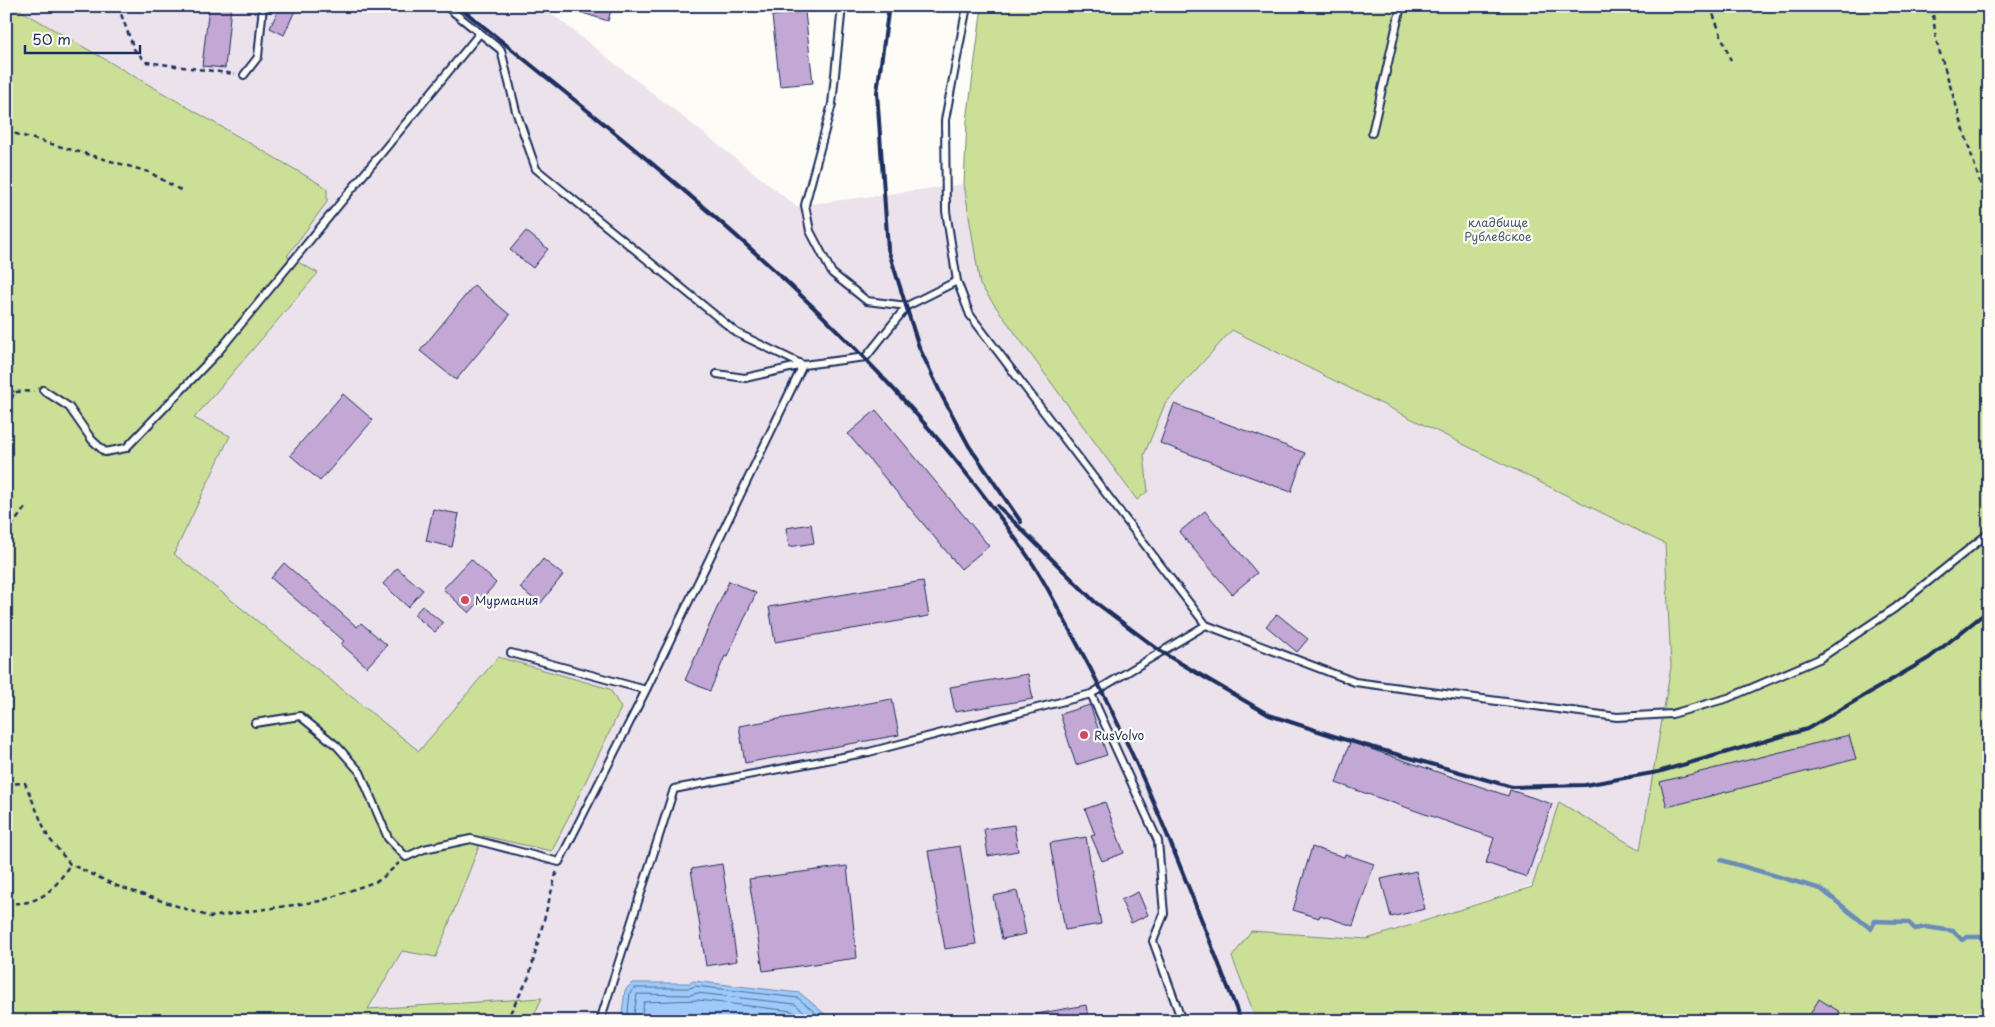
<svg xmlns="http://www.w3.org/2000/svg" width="1995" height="1027" font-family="'Playpen Sans',sans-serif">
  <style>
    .built { fill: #ece2ec }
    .green { fill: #cbe096; stroke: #73887a }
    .water { fill: #9dcaf8; stroke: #698cba }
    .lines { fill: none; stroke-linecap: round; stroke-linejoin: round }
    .shore { stroke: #4f6d9c; stroke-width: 1 }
    .stream { stroke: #698cba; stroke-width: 4.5 }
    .building { fill: #c3a7d4; stroke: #1b2f5e }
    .service-casing { stroke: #1b2f5e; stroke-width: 10 }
    .path { stroke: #1b2f5e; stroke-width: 2.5; stroke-dasharray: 5 4; stroke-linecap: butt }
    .service { stroke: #fdfcf7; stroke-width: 6 }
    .rail { stroke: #1b2f5e; stroke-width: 4 }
    .poi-dot { fill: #d1495b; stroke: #fdfcf7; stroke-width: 2 }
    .labels { text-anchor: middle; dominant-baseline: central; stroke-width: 4.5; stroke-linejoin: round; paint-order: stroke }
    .park-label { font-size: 12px; fill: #475b6c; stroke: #fdfcf7 }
    .poi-label { font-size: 12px; fill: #1b2f5e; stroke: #fdfcf7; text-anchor: start }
  </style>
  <rect width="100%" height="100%" fill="#fdfcf7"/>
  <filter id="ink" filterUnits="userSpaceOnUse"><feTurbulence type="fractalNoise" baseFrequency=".02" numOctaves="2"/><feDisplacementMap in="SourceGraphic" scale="10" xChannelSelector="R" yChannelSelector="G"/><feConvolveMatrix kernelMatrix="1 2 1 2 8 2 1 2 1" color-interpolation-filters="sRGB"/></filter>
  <g filter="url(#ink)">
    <path class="built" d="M13,6H542L796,206L964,184L980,285L1148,491L1144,455L1165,404L1232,330L1665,544L1671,667L1640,850L1367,939L1251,931L1232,957L1257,1021H531L542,998L368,1010L402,951L437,957L483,835L485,672L419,752L174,554L230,437L194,418L318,274L287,256L327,202V188Z"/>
    <path class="green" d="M6,6H13L327,188V202L287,256L318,273L194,418L230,436L174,554L419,751L498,657L610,689L621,708L552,851L483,836L436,957L402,951L368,1009L542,998L531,1021H6Z
      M982,6H1989V1021H1257L1232,957L1251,931L1367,939L1532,887L1559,802L1640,850L1671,667L1665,544L1232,330L1165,404L1144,455L1148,491L1137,500L980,285L964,184L967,121Z"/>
    <path class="water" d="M693,981L800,993L833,1021H621L625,990L632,983H690Z"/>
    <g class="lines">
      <path class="shore" d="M627,1021L630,993L634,988H690L695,986L798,998L825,1021
        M633,1021L637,994L690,995L697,993L795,1004L815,1021
        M641,1021L644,1002L698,1000L792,1011L804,1021"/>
      <path class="stream" d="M1721,860L1821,889L1871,929L1875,921L1908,922L1915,929L1926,927L1953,931L1962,940L1967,937H1980L1989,949"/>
    </g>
    <path class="building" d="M209,6H231L225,68L202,66Z
      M280,6H297L284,35L270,28Z
      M570,6H612L608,21L570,9Z
      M805,12L813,83L780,86L772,16Z
      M526,231L548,249L533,268L510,250Z
      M474,285L510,315L456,380L420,351Z
      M343,394L373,420L320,481L290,455Z
      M1174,404L1305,453L1291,492L1160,443Z
      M876,410L989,546L961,569L848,434Z
      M433,509L459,514L452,547L426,541Z
      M1205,511L1257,573L1232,594L1179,532Z
      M811,524L814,543L789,547L786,528Z
      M471,559L496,583L469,613L443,589Z
      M543,559L563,575L540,604L520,588Z
      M284,563L357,627L361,623L387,645L367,667L341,644L344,641L271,578Z
      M397,568L423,590L408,607L383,584Z
      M729,581L756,593L727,657L725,656L710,691L685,680Z
      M923,581L929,616L775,642L769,607Z
      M422,606L443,623L435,632L414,615Z
      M1277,614L1308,639L1297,652L1266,626Z
      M1028,674L1033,699L955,712L950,687Z
      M892,699L899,735L745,763L739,726Z
      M1090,705L1107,755L1076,765L1060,714Z
      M1849,735L1856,759L1667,807L1660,782Z
      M1350,742L1508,796L1510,790L1552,804L1527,877L1486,863L1494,838L1336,783Z
      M1105,802L1124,853L1102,861L1091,836L1095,835L1085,809Z
      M1014,825L1018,851L988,856L984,829Z
      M1086,837L1101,924L1065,930L1050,843Z
      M960,846L976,944L945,949L928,851Z
      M1312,847L1344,857L1345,854L1374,864L1353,926L1320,915L1319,918L1293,910Z
      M722,864L737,961L706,966L691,869Z
      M847,866L857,958L763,971L749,879Z
      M1416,871L1425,909L1391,917L1381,879Z
      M1017,891L1026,934L1002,939L993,896Z
      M1138,892L1148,915L1131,923L1121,900Z
      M1819,999L1840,1012L1835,1021H1806Z
      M1086,1005L1089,1021H1037L1036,1014Z"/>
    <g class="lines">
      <defs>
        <path id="service" d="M446,6L501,50L516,111L536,169L737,333L803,365L745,378L717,374
          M842,6L832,104L805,205L810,231L832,273L867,301L907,306
          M967,6L945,120L946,211L957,281L970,315L1206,625L1355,682L1617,717L1672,714L1728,698L1819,659L1895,608L1989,533
          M244,75L258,57L263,6
          M1372,133L1401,6
          M43,390L69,407L92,440L105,452L126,448L218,352L480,33
          M511,653L646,690
          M1091,694L1158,841L1164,914L1153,941L1182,1021
          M255,723L300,716L337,746L360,772L388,838L406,857L424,849L471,839L559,862L646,690L803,365L866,357L907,306L957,281
          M600,1021L674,789L869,752L1091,694L1206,625"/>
      </defs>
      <use href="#service" class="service-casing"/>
      <path class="path" d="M118,6L134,49L146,62L235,74
        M1710,6L1731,61
        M1932,6L1936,40L1989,212
        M6,131L149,172L182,191
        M6,385L14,392
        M6,416L14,392L34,391
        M6,534L27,505
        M6,784L25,783L48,837L70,864L117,886L210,917L321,901L380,880L399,863
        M6,903C39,906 54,891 70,864
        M506,1021L529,977L557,870"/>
      <use href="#service" class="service"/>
      <path class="rail" d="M458,6C666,174 880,337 1031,561C1047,585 1059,611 1073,636C1141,759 1190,890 1241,1021
        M889,6L877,92L888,249L919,347L942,396L969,446L1021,522
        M998,506L1095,602L1163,653L1269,715L1343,739L1512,787L1585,785L1658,772L1807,729L1929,658L1989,610"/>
    </g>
  </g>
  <g class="poi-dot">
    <circle cx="465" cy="600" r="5"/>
    <circle cx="1084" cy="735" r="5"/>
  </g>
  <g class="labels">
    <g class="park-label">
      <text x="1498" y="222">кладбище<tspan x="1498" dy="14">Рублевское</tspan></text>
    </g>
    <g class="poi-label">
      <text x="475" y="600">Мурмания</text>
      <text x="1094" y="735">RusVolvo</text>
    </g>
  </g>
  <rect width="1995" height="1027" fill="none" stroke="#fdfcf7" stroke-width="25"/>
  <rect x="12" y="12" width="1970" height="1002" fill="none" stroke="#1b2f5e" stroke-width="2" filter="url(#ink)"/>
  <path d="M25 45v8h115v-8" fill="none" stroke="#1b2f5e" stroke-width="2.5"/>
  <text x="32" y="45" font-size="15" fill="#1b2f5e" stroke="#fdfcf7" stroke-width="4" paint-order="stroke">50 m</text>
</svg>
